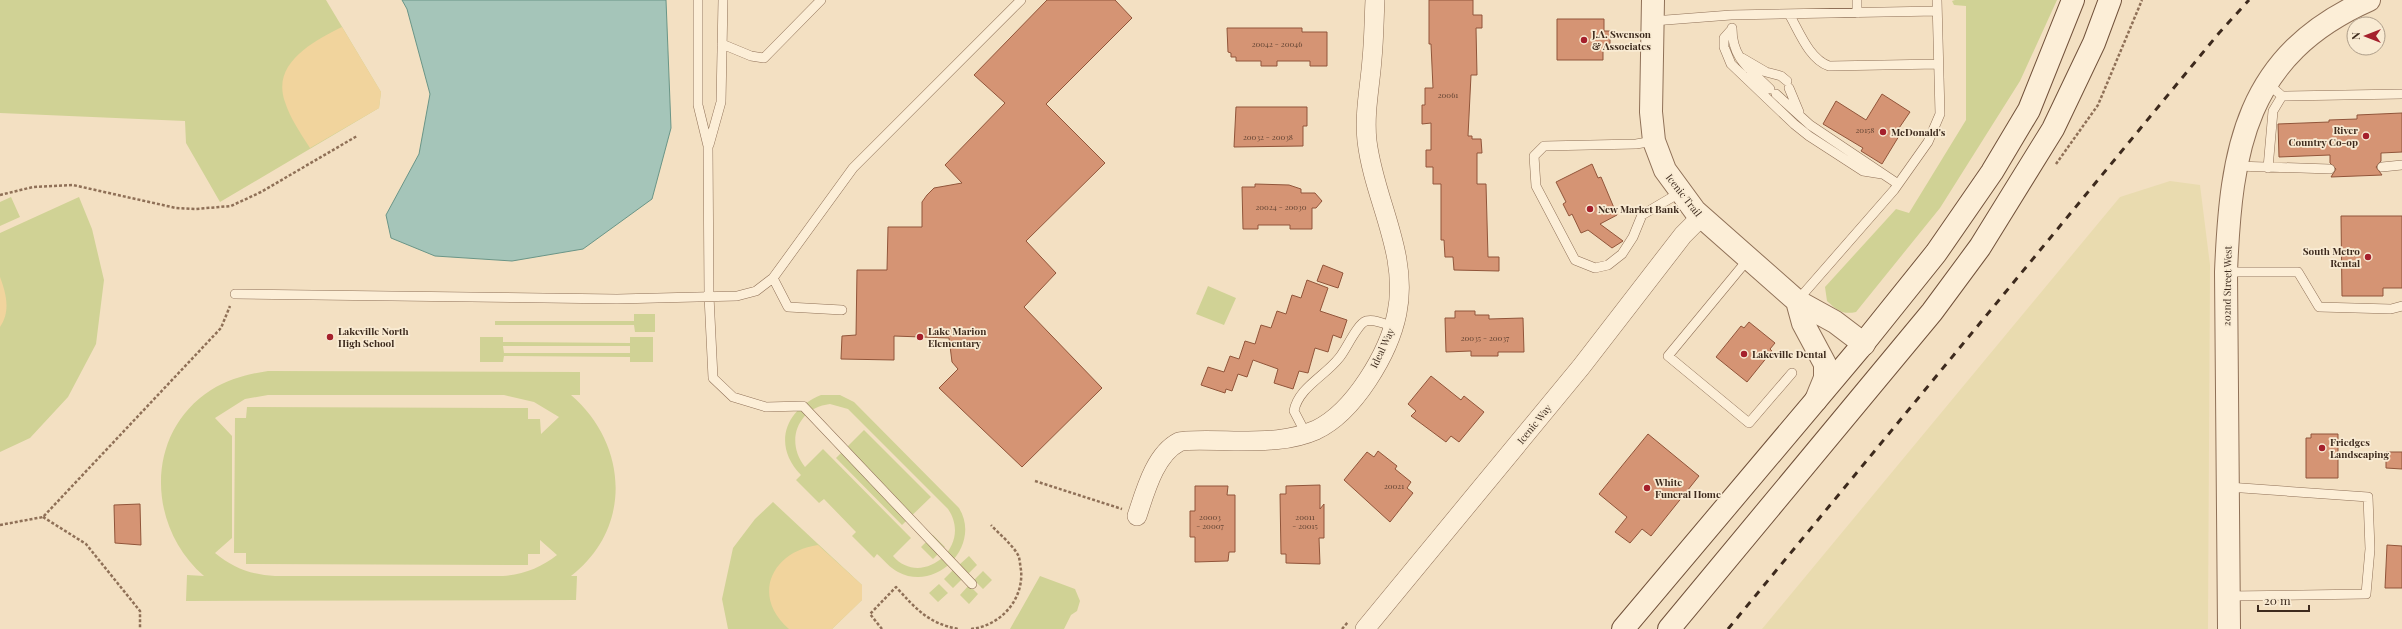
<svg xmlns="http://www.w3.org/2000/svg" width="2402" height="629" font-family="'Playfair Display',serif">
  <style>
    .farmland { fill: #e9dbaf }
    .green { fill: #d0d295; fill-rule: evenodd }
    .sand { fill: #f1d49d }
    .water { fill: #a5c5b9; stroke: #6a9587 }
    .building { fill: #d59474; stroke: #91553a }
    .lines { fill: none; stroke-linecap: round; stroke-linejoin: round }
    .service-casing { stroke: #8f7057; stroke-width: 10 }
    .minor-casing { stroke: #8f7057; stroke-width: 20 }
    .tertiary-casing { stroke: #8f7057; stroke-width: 24 }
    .secondary-casing { stroke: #71513a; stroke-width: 24 }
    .path { stroke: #8f7057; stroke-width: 2.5; stroke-dasharray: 3 2; stroke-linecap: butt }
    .service { stroke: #fceed7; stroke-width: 9 }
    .minor { stroke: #fceed7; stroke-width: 19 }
    .tertiary { stroke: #fceed7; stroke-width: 22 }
    .secondary { stroke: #fceed7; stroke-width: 22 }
    .rail { stroke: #3d2a1d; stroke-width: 3; stroke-dasharray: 7 7; stroke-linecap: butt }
    .poi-dot { fill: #a5202c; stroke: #f9ebd3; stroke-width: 1.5 }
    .labels { text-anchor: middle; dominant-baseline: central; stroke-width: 3.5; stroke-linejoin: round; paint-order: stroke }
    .number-label { font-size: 8px; fill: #634433 }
    .poi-label { font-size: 10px; font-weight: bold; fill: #3d2a1d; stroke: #f9ebd3; text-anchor: start }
    .street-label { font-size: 10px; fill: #3d2a1d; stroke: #f9ebd3 }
  </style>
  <rect width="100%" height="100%" fill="#f3e0c2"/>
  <path class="farmland" d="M2170,181L2200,185L2210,265L2208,629H1762L2120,197Z"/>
  <path class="green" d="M0,0H326L381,92L379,108L220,202L186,143L185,121L0,113Z
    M1955,0H2057L2020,81L1940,208L1856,312C1842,315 1837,310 1827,301L1825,287L1896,209L1909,213L1966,120V6L1954,5L1952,1Z
    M11,197L20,217L0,226V202Z
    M79,197L92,229L104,280L96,344L68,397L30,438L0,452V233Z
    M1208,286L1236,298L1224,325L1196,314Z
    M634,314H655V332H635L634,325H495V321H634Z
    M480,337H503V342L630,343V337H653V362H630V357L504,356L503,362H480ZM503,346H630V353H504Z
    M268,371L580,372V395H571C628,444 633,528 571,576H577L576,600L186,601L187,575L204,576C147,527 144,433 211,390C229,379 248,374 268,371ZM268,395H504L534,402L559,417L541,434L540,419H528V408L247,407L246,418H235L234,553H246V564L528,565V554H540V540L557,555C542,567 523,575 503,576H275C252,575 233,568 215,553L232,538V436L215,418L245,399Z
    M821,395H840L854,402L959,508C982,545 937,593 898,572C890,568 884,560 877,554L874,558L852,536L856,532L824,499L819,503L796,480L801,475C772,445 785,410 821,395ZM830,404L848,409L948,509C974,547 921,589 893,556L911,538L823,449L805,467C785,442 797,408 830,404Z
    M864,430L931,497L902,525L836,458Z
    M773,502L862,585V600L832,629H728L722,599L733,548L755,519Z
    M933,535L945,547L933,559L921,547Z
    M969,556L977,565L968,574L959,565Z
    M953,570L962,579L953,588L944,579Z
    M983,571L992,580L983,589L974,580Z
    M1040,576L1075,589L1080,601L1077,611L1071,615L1064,629H1010Z
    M939,584L948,593L938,602L929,593Z
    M969,585L978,594L969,604L960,595Z"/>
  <path class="sand" d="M342,27L381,92L379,108L310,148C301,134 290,118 285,102C271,63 314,41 342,27Z
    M0,277C6,293 11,311 0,327Z
    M818,545L862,585V600L832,629H789C750,595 773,551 818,545Z"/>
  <path class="water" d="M402,0H666L671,128L652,199L583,249L512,261L435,256L391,238L386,215L419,154L430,94L407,9Z"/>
  <path class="building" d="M1047,0H1115L1132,18L1046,104L1105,163L1026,241L1056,273L1024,307L1102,388L1022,467L939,388L958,369L952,362L949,338L894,336V360L841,359L842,336L856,335L857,270H887L888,227H922V202L927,195L934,188L962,183L945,165L1005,103L974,75Z
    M1429,0H1473V15H1482V28H1476L1477,75H1471L1468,136H1472V139H1481L1482,153H1477V184H1486L1488,257H1499V271L1454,270L1453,257H1445L1444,240H1441V184H1433V167H1426V150H1431V123L1422,124V105H1425V88H1433L1431,44H1429Z
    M1557,19H1604V31H1610V48H1603V60H1557Z
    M1227,28H1302V32H1327V66H1310V61H1277V66H1261V61H1236V57H1231V53L1228,52Z
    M1882,94L1910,112L1895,134L1899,136L1882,164L1861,151L1863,148L1823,124L1836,101L1866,120Z
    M1236,107H1307V126H1303V146L1234,147Z
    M2402,113V152L2381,153V161L2376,167L2382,175L2331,177L2336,169L2330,163V155L2279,157L2278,124L2329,122V120L2357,119V115Z
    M1592,164L1598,178L1601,177L1617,215L1600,224L1623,241L1612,248L1588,230L1581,233L1572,214L1569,216L1563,204L1566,202L1556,182Z
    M1255,184L1289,185L1301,189V193H1315L1322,201L1316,208H1312V229H1290V225H1258V229H1243L1242,187H1255Z
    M2341,216H2402V288H2383V296H2342Z
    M1323,265L1343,273L1338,288L1317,281Z
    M1307,280L1328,288L1320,311L1347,320L1341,338L1333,335L1328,352L1315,348L1308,373L1299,371L1293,389L1274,383L1278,369L1253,360L1247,377L1238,374L1232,391L1226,389L1225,393L1201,385L1208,367L1224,372L1230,356L1239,359L1245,341L1255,344L1261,325L1271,328L1277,311L1286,314L1292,295L1301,298Z
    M1455,311H1475V315H1489V319L1523,318L1524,352H1498V356H1471V351L1446,352L1445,318H1455Z
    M1749,322L1775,343L1770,349L1772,351L1747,382L1716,357L1741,326L1744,328Z
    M1431,376L1461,400L1464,396L1484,412L1459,442L1451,436L1446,442L1411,416L1416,411L1408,404Z
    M1648,434L1699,476L1651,536L1642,529L1630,543L1615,532L1627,517L1599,494Z
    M2311,434H2338V478H2306V438H2311Z
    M1378,451L1397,466L1395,469L1411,482L1407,488L1413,493L1390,522L1344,480L1367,452L1374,457Z
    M2386,452H2402V469L2386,468Z
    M1320,485V509L1324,504V538H1319L1320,564L1286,563V554H1281L1280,494H1286V486Z
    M1195,486H1228L1227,495H1235V552H1229L1228,561L1195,562V537H1190V511H1195Z
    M140,504L141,545L115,543L114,505Z
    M2387,545L2402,546V588H2385Z"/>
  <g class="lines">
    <defs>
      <path id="service" d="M698,0V105L708,146L709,296L713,378L733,397L766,407L803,406L972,584
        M1857,0V13
        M1789,14C1799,31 1809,59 1829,66L1938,64
        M1653,21L1731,15L1937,11
        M1732,28C1732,59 1750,69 1770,89
        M1732,29L1724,38V47L1731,64L1794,124L1809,136L1863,171L1882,174
        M722,44L751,56L764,58L821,0
        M1742,58L1766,72L1781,76L1787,81
        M2267,83L2282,96L2402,94
        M1789,88L1799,112
        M1776,94L1810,125L1898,184
        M1654,141L1636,144L1544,146L1534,156L1536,186L1575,260L1595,268L1608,265L1622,254L1633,237L1642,215L1681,192
        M709,145L721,102L723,0
        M2236,166L2330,169
        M2382,167L2402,165
        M2268,168L2273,111L2282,96
        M1749,258L1668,356L1749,423L1792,373
        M2226,272H2298L2319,307L2391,309L2402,306
        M773,278L788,307L842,310
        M235,294L617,299L737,296L756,291L773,278L853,168L1021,0
        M1797,301L1894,190L1928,142L1940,114L1937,0
        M1306,434L1294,411C1298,388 1325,376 1339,358C1346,350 1357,324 1366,321C1375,319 1385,324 1393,327
        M2228,487L2368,497L2370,549L2366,594L2229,596"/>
      <path id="minor" d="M1137,516C1145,492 1155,454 1179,442C1186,439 1227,441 1238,441C1264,441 1291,441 1316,430C1354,412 1389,353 1397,313C1409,253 1374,200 1367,141C1364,113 1370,87 1372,59C1374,39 1374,20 1375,0
        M1365,629L1581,367L1683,235L1701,217"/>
      <path id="tertiary" d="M1653,0L1651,112L1654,141L1665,170L1695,211L1797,301L1835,322L1864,344
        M1797,301L1803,323L1825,364V378L1816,400
        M2229,629L2226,272C2231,149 2245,55 2369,0"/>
      <path id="secondary" d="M1623,629L1859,349L1936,253L1992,172L2029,110L2073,0
        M1669,629L1932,312L1980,247L2053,129L2094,43L2110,0"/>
    </defs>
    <use href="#service" class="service-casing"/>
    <use href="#minor" class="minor-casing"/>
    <use href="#tertiary" class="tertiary-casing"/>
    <use href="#secondary" class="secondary-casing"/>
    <path class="path" d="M2056,164L2098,105L2142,0
      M0,195L33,187L73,185L176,208L195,209L231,206L261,192L357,136
      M1035,481L1122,509
      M43,517L86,544L140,611V629
      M0,525L43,517L221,328L230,306
      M882,629L870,614L896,587C916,609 928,623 958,629
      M971,629C1000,626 1024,600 1021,570C1020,566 1020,558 1018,555C1012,544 999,534 991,525
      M1342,629L1348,622"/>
    <use href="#service" class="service"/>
    <use href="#minor" class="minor"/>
    <use href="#tertiary" class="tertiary"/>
    <use href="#secondary" class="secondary"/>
    <path class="rail" d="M1728,629L2219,33L2249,0"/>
  </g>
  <g class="poi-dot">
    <circle cx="1584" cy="40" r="4"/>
    <circle cx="1883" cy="132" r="4"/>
    <circle cx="2366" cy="136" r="4"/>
    <circle cx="1590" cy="209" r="4"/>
    <circle cx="2368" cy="257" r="4"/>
    <circle cx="330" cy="337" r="4"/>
    <circle cx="920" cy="337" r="4"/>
    <circle cx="1744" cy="354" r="4"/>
    <circle cx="2322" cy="448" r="4"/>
    <circle cx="1647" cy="488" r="4"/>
  </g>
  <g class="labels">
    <g class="number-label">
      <text x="1277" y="43">20042 - 20046</text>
      <text x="1448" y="94">20061</text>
      <text x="1865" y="129">20158</text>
      <text x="1268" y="136">20032 - 20038</text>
      <text x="1281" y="206">20024 - 20030</text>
      <text x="1485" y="337">20035 - 20037</text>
      <text x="1394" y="485">20021</text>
      <text x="1210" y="516">20003<tspan x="1210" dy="9">- 20007</tspan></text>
      <text x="1305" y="516">20011<tspan x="1305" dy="9">- 20015</tspan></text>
    </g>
    <g class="poi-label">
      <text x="1592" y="34">J.A. Swenson<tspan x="1592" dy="12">&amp; Associates</tspan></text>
      <text x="2358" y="130" text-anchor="end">River<tspan x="2358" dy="12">Country Co-op</tspan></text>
      <text x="1891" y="132">McDonald's</text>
      <text x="1598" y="209">New Market Bank</text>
      <text x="2360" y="251" text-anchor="end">South Metro<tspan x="2360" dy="12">Rental</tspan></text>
      <text x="338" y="331">Lakeville North<tspan x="338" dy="12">High School</tspan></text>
      <text x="928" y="331">Lake Marion<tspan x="928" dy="12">Elementary</tspan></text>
      <text x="1752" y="354">Lakeville Dental</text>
      <text x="2330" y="442">Friedges<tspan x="2330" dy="12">Landscaping</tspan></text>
      <text x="1655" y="482">White<tspan x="1655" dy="12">Funeral Home</tspan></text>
    </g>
    <g class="street-label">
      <text transform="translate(1684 195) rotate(52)">Icenic Trail</text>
      <text transform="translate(2227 286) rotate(-89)">202nd Street West</text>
      <text transform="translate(1382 348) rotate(-65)">Ideal Way</text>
      <text transform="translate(1534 424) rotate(-51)">Icenic Way</text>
    </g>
  </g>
  <g transform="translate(2366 36) rotate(270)"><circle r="19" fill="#f9ebd3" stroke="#ae9e8a"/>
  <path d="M0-3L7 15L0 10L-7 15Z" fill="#a5202c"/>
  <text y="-6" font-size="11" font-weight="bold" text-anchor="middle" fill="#3d2a1d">N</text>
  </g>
  <path d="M2258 605v6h51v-6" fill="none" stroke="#3d2a1d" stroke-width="2"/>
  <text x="2264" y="605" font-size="12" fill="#3d2a1d" stroke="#f9ebd3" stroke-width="3" paint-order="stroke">20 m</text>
</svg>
